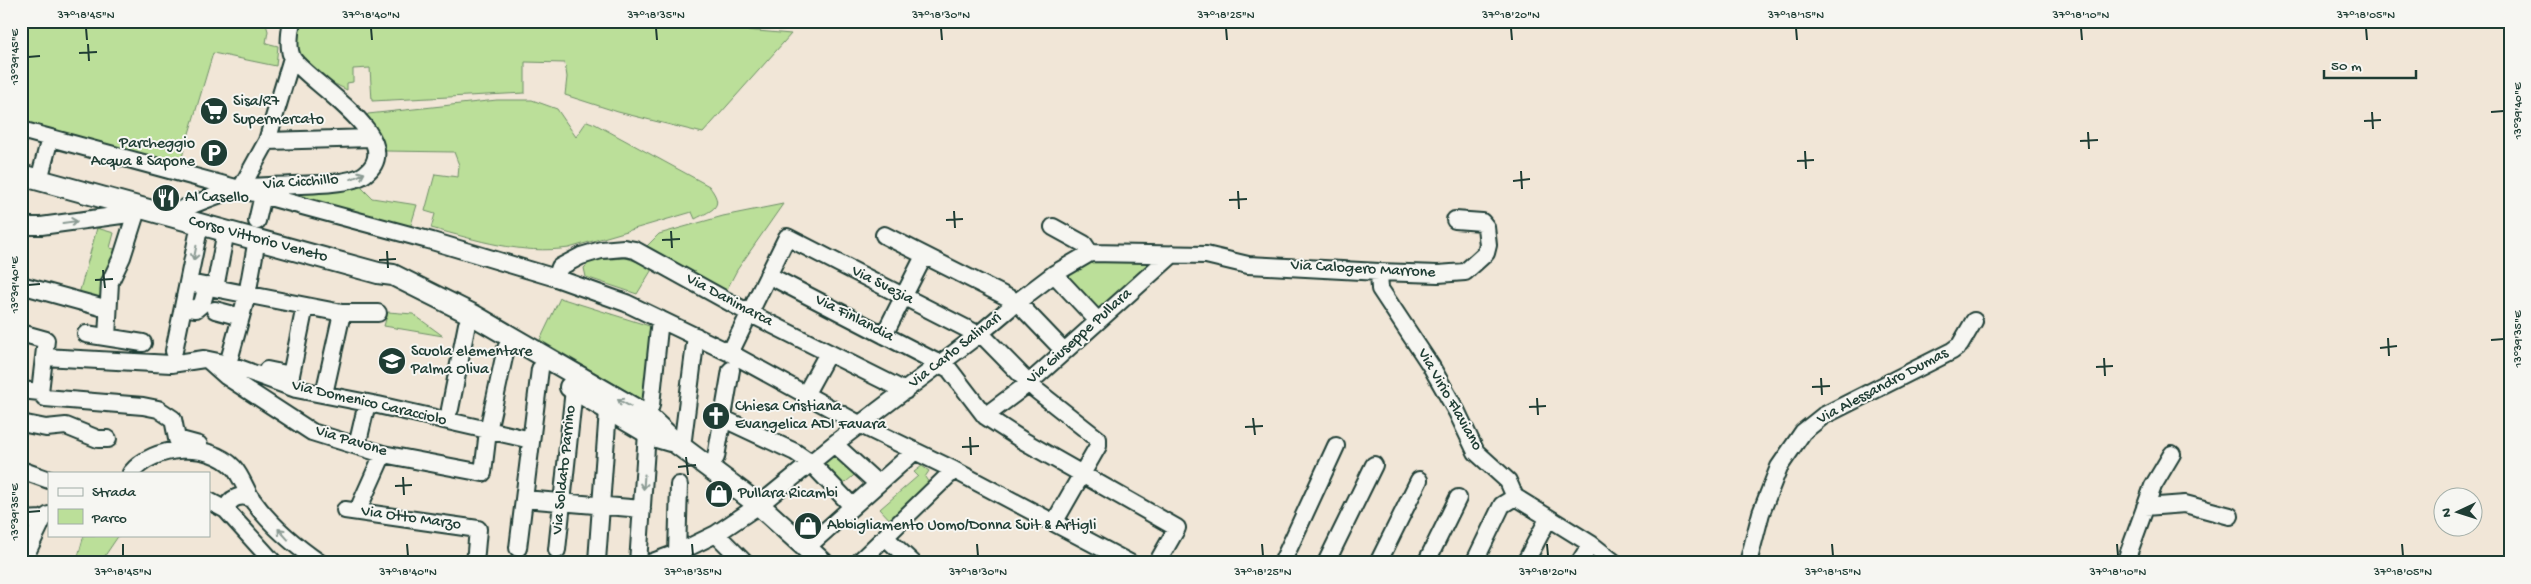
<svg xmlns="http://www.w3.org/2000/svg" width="2531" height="584" font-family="'Gochi Hand',sans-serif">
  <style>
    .green { fill: #bbdf99; stroke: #6d8e66 }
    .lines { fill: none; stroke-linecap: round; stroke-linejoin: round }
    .minor-casing { stroke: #1f3d34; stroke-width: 20 }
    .major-casing { stroke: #1f3d34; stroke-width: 24 }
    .minor { stroke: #f6f6f2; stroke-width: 16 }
    .major { stroke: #f6f6f2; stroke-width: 20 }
    .oneway { stroke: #8a9a93 }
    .ticks { fill: none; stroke: #1f3d34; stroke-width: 2 }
    .labels { text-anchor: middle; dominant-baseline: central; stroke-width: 4; stroke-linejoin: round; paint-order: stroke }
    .poi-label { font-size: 16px; fill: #1f3d34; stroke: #f6f6f2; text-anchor: start }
    .street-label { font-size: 16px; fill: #1f3d34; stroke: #f6f6f2 }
    .neatline { fill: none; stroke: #1f3d34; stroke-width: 2 }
    .ticks-label { font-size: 12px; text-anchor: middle; fill: #1f3d34 }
  </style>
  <rect width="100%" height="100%" fill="#f1e6d7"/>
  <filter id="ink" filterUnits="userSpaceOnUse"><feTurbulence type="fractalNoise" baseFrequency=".02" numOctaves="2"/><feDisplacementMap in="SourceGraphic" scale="10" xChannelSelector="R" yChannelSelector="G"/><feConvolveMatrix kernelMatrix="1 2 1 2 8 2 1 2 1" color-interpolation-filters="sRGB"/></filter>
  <g filter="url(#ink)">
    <path class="green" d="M21,21H265L268,31L266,43L278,46L276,66L213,53L182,157L179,163L170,166L21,130Z
      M301,21H645L791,34L703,133L618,112L565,95L567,77L565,63L525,62V93L372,101L370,68L353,69V82L347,83V90C315,74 287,62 301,21Z
      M497,100H532L557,109L576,137L587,121L595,124L709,186C725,207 714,209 695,219L692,212L569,248C521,255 477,240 431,228L435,214L425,211L435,174L458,177L459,165L454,152L386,151L366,117L368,114Z
      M361,187L372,198L417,205L410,228L279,194Z
      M783,204L737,270L726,291L646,247L659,234L723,216Z
      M97,228L114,233L110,248L123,251L106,302L79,294Z
      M1156,257L1097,311L1063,273L1085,260Z
      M626,258L650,266L651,271L637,294L586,277L584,268L590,262L596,260Z
      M560,298L659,329L651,405L540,340Z
      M388,312L413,314L443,336L384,326Z
      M835,447L859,471L840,487L820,466Z
      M922,466L929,471L925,477L929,483L893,523L880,509L918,476L914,472Z
      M84,535H119L100,563H71L72,559L77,560Z"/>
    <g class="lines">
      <defs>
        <path id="minor" d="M21,130L432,241L556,278L626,303L730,353L861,425L954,470L1130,563
          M267,141L371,138
          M39,180L50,138
          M241,188L267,141L292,58
          M174,217L176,211C198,204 221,191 244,188C272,183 345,189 365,174C410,140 308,82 293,59C287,49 290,31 292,21
          M257,221L263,195
          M21,226H41L136,213L138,207
          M1053,227L1084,244L1090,253
          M884,235L1017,302L1064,351
          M1379,272L1380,289L1431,366L1457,412L1476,452L1508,481L1515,497L1591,544L1615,563
          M1054,274L1098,321
          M768,275L940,364L949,369L985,416L1022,440L1177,528L1157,563
          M556,278L560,267L581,256L601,250L624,248L635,250L749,313L905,391
          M189,283L342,313L324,394
          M21,285L108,309
          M215,288L226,231
          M183,307L196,309L202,304L207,286
          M215,310L241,317
          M342,313H378
          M21,333L46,340L40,392
          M86,334L143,343
          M884,335L924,256
          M107,337L110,282L122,257L136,213
          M174,351L200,224
          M730,353L787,237L985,338L1036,390L1098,439V446L1055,521
          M44,357L171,364L204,359L228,364L296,389L378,405L531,440
          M208,360L226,376L312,432L383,454L483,473L488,431L506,348
          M228,364L247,295L257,239
          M267,370L291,375L305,306
          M21,390L40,392L45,398L143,406L158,409L173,419L177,439L199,445
          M805,395L828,353
          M450,409L467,324
          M647,416L651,405L660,319
          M985,416L1029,383L1173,254
          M722,418L795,452L811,463L852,506
          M21,423L46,428L66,426L98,439H108
          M834,444L878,484
          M357,446L367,403
          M682,447L696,336
          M710,466L716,457L731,370
          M21,470L49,480
          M131,473C153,445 209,441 234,468C241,476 245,488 251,498C269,524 294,545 320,563
          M679,485L677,553L686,563
          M524,499L642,509
          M209,501L226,510L274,563
          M361,503L383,454
          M2145,507L2185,504L2230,516
          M226,510C229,498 241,493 252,499
          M345,510L478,529L475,563
          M21,520L43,519
          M716,534L745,563
          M885,537L913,563
          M518,548L540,369
          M806,548L915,451
          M557,550L574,389
          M597,561L608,410
          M22,563L43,519L49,515
          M638,563L647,433
          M650,563L677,553L716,534L759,505L834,444L978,335L1017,302L1054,274L1090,253L1206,255L1248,265L1379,272L1438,274L1465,272L1486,253L1488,245L1486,227L1482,222L1455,220
          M858,563L954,470
          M1282,563L1336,446
          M1326,563L1374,465
          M1378,563L1419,480
          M1426,563L1458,498
          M1474,563L1502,505L1515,497
          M1525,563L1548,519
          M1579,563L1591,544
          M1748,563L1761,513L1779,467L1803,432L1823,416L1952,351L1960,345L1974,321
          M2125,563L2153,486L2172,454"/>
        <path id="major" d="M21,175L378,273L393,275L473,315L647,416L676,443L759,505L823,563
          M570,387L653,436L670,441"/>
      </defs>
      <use href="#minor" class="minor-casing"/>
      <use href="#major" class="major-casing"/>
      <use href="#minor" class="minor"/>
      <use href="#major" class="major"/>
    </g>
    <defs><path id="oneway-shaft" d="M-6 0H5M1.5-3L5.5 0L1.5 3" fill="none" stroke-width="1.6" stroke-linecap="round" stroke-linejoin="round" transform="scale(1.25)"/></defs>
    <g class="oneway">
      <use href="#oneway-shaft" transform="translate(358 176) rotate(-24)"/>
      <use href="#oneway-shaft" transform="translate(70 222) rotate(-8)"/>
      <use href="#oneway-shaft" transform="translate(195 253) rotate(101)"/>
      <use href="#oneway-shaft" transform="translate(624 403) rotate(-151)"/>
      <use href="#oneway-shaft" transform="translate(644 482) rotate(94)"/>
      <use href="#oneway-shaft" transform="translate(283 534) rotate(-132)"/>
    </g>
  </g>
  <path class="ticks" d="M86,28L87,40M371,28L372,40M656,28L657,40M941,28L942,40M1226,28L1227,40M1511,28L1512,40M1796,28L1797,40M2081,28L2082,40M2366,28L2367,40M88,44L89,61M79,53L97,52M28,57L40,56M2372,112L2373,129M2491,112L2504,111M2364,121L2381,120M2088,132L2089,149M2080,141L2098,140M1805,151L1806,169M1797,161L1814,160M1521,171L1522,189M1513,181L1530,179M1238,191L1239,209M1229,200L1247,199M954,211L955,228M946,220L963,219M671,231L672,248M662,240L680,239M387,251L388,268M379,260L396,259M103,270L105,288M95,280L113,279M28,285L40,284M2388,338L2389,356M2491,340L2504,339M2380,348L2397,346M2104,358L2105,376M2096,367L2113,366M1821,378L1822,395M1812,387L1830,386M1537,398L1538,415M1529,407L1546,406M1253,418L1255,435M1245,427L1263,426M970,437L971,455M962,447L979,446M686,457L688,475M678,467L696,465M403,477L404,495M395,486L412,485M28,512L40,511M123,544V556M407,544L408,556M692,544L693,556M977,544L978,556M1262,544L1263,556M1547,544L1548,556M1832,544L1833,556M2117,544L2118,556M2402,544L2403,556"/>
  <defs>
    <symbol id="supermarket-disc" viewBox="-11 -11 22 22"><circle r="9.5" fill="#1f3d34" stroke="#f6f6f2"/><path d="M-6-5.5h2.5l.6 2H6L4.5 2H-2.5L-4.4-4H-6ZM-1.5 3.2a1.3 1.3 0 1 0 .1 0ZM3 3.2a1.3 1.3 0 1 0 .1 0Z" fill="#fff"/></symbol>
    <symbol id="parking-disc" viewBox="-11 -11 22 22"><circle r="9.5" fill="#1f3d34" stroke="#f6f6f2"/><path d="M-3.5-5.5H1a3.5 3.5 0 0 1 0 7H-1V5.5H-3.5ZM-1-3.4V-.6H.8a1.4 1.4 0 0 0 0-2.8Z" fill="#fff"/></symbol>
    <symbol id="restaurant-disc" viewBox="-11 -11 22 22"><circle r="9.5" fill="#1f3d34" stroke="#f6f6f2"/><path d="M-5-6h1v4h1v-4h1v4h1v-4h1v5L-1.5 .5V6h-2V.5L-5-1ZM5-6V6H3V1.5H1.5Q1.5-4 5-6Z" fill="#fff"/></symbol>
    <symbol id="school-disc" viewBox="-11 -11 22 22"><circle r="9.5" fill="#1f3d34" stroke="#f6f6f2"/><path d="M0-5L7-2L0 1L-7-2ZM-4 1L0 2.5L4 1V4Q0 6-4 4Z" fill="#fff"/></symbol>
    <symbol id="church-disc" viewBox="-11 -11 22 22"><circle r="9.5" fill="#1f3d34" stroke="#f6f6f2"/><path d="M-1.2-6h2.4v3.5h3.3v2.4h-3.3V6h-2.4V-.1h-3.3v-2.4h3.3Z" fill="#fff"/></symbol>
    <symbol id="shop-disc" viewBox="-11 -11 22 22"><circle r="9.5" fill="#1f3d34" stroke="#f6f6f2"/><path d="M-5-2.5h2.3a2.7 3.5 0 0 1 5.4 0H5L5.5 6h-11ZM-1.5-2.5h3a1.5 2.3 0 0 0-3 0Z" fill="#fff"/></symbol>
  </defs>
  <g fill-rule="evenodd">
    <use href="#supermarket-disc" x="198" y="95" width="32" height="32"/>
    <use href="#parking-disc" x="198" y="137" width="32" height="32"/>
    <use href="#restaurant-disc" x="150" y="182" width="32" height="32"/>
    <use href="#school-disc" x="376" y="345" width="32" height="32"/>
    <use href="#church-disc" x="700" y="400" width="32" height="32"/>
    <use href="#shop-disc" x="703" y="478" width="32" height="32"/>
    <use href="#shop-disc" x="792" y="510" width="32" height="32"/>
  </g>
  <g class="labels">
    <g class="poi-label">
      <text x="233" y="102">Sisa/R7<tspan x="233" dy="18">Supermercato</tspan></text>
      <text x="195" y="144" text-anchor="end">Parcheggio<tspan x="195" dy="18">Acqua &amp; Sapone</tspan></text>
      <text x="185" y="198">Al Casello</text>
      <text x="411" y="352">Scuola elementare<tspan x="411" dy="18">Palma Oliva</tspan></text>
      <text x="735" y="407">Chiesa Cristiana<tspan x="735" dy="18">Evangelica ADI Favara</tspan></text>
      <text x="738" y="494">Pullara Ricambi</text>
      <text x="827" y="526">Abbigliamento Uomo/Donna Suit &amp; Artigli</text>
    </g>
    <g class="street-label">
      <text transform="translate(301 183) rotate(-4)">Via Cicchillo</text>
      <text transform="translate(258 240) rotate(15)">Corso Vittorio Veneto</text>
      <text transform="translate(1363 270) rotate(3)">Via Calogero Marrone</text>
      <text transform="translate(882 286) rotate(27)">Via Svezia</text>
      <text transform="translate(729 301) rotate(28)">Via Danimarca</text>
      <text transform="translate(854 319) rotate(27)">Via Finlandia</text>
      <text transform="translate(1080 337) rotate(-42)">Via Giuseppe Pullara</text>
      <text transform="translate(956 351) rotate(-38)">Via Carlo Salinari</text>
      <text transform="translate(1883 387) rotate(-28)">Via Alessandro Dumas</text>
      <text transform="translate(1449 400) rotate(60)">Via Virio Flaviano</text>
      <text transform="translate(369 404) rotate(13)">Via Domenico Caracciolo</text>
      <text transform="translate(351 442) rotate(17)">Via Pavone</text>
      <text transform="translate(565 470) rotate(-84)">Via Soldato Parrino</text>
      <text transform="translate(411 519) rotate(8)">Via Otto Marzo</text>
    </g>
  </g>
  <rect width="2531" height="584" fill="none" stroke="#f6f6f2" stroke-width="55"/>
  <rect x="48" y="472" width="162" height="65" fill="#f6f6f2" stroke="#a0aca6"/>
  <rect x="58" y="488" width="25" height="8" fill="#f6f6f2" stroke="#a0aca6"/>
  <text x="92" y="496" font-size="15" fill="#1f3d34">Strada</text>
  <rect x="58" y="509" width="25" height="15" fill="#bbdf99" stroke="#a0aca6"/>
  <text x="92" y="522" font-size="15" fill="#1f3d34">Parco</text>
  <g transform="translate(2458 512) rotate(266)"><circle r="24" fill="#f6f6f2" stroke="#a0aca6"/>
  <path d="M0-4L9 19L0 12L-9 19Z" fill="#1f3d34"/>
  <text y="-8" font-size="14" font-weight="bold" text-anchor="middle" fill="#1f3d34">N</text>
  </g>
  <path d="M2324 70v8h92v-8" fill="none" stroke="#1f3d34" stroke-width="2.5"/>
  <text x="2331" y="70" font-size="15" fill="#1f3d34" stroke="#f6f6f2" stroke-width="4" paint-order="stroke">50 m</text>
  <rect x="28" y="28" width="2476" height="528" class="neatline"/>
  <g class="ticks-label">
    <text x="86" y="18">37°18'45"N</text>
    <text x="371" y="18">37°18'40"N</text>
    <text x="656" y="18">37°18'35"N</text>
    <text x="941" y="18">37°18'30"N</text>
    <text x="1226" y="18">37°18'25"N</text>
    <text x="1511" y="18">37°18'20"N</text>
    <text x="1796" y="18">37°18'15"N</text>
    <text x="2081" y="18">37°18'10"N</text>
    <text x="2366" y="18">37°18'05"N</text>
    <text transform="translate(14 57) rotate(-90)" y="4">13°39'45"E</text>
    <text transform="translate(2517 111) rotate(-90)" y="4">13°39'40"E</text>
    <text transform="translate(14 285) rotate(-90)" y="4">13°39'40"E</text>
    <text transform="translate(2517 339) rotate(-90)" y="4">13°39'35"E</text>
    <text transform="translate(14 512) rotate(-90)" y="4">13°39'35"E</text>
    <text x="123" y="575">37°18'45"N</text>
    <text x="408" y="575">37°18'40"N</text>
    <text x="693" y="575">37°18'35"N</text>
    <text x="978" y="575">37°18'30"N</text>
    <text x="1263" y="575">37°18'25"N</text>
    <text x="1548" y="575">37°18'20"N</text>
    <text x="1833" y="575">37°18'15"N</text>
    <text x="2118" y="575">37°18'10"N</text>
    <text x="2403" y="575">37°18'05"N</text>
  </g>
</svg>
